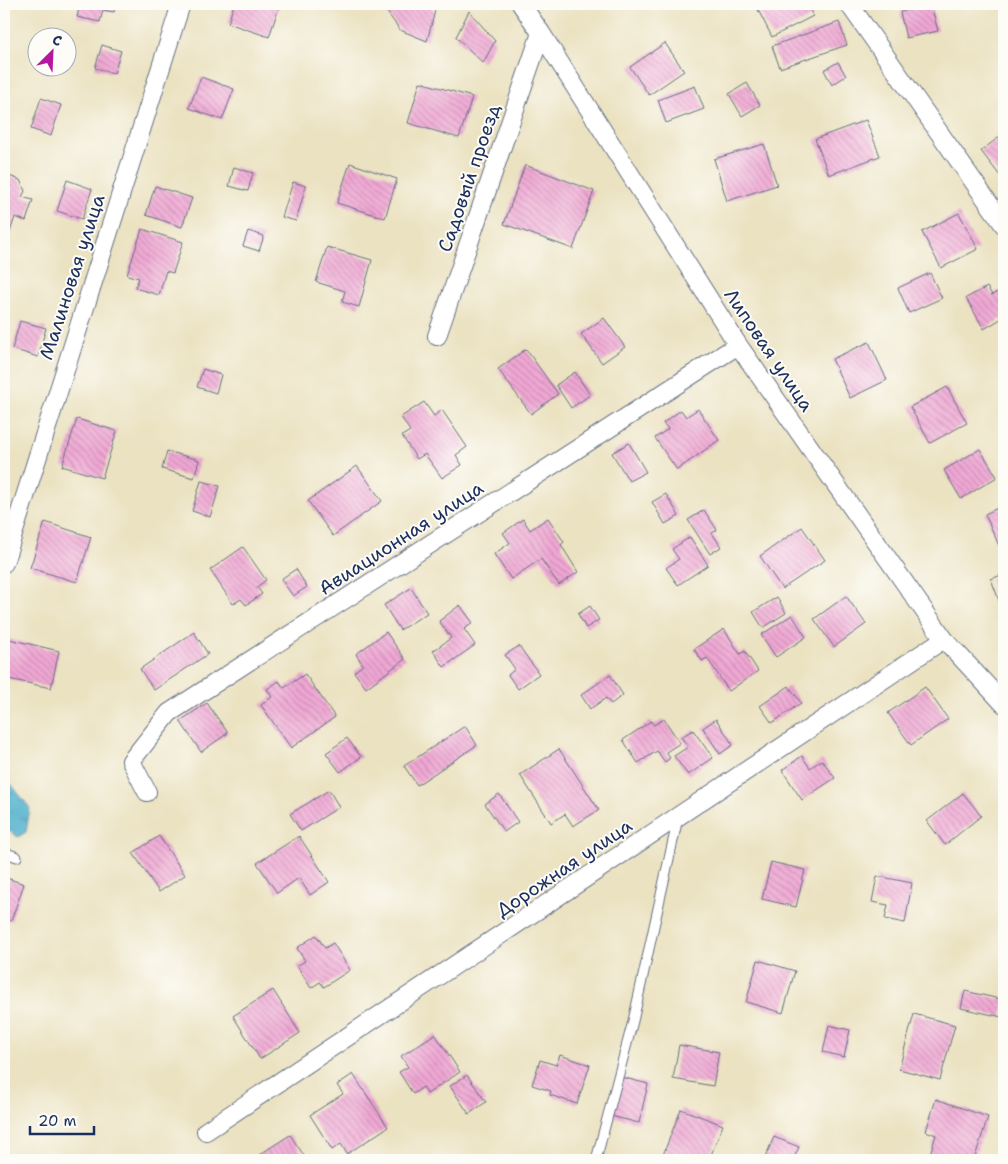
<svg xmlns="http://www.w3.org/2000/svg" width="1008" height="1164" font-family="'Shantell Sans',sans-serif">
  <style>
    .water { fill: url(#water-ripples); stroke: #346f94 }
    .building { fill: url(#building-back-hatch) }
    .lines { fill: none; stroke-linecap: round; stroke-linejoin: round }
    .lane-casing { stroke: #646e81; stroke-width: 11 }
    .street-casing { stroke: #646e81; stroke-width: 20 }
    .lane { stroke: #fff; stroke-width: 9 }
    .street { stroke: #fff; stroke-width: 18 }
    .labels { text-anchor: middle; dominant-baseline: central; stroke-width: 4; stroke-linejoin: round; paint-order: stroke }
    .street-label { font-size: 19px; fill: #1b2f5e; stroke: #fdfcf7 }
  </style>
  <defs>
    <pattern id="water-ripples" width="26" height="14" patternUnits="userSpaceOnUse" patternTransform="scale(1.25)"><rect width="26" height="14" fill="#4cafcb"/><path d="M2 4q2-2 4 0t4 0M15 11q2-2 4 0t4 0" fill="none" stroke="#3e8fa8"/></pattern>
    <pattern id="building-back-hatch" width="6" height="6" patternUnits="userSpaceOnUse" patternTransform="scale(1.25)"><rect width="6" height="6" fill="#f1a8d4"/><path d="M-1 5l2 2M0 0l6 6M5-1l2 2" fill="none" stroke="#c289af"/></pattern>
  </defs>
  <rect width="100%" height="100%" fill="#fdfcf7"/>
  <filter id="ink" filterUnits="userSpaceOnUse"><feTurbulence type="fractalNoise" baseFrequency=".02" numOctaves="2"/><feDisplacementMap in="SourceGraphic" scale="10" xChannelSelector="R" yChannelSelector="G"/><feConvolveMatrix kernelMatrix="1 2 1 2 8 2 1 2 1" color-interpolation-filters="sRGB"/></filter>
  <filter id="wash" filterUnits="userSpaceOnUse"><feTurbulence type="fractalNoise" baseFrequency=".0096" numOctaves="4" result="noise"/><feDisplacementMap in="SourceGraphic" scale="20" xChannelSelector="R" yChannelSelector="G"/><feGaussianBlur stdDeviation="1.12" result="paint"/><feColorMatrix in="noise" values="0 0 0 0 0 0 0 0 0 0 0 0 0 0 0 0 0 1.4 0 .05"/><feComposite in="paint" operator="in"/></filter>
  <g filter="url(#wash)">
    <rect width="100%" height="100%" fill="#ebe2c1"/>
    <path class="water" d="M7,779L30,808L26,832L18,837L5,828L4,780Z"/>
    <g id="blocks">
      <path class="building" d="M80,4H116L114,12L103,10L100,22L77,17Z
        M234,4H280L269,37L228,23Z
        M381,4H426L435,11L427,41L400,30Z
        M755,4H807L813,16L772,37Z
        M931,5L938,31L906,38L900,12Z
        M469,11L495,41L483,63L456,37Z
        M839,22L847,45L780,68L772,46Z
        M665,43L684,71L649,95L630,67Z
        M102,45L121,51L114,73L95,68Z
        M838,62L846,76L832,85L824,70Z
        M201,77L234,89L222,120L189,108Z
        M420,82L472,97L459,138L408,123Z
        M747,83L760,105L742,116L729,94Z
        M695,86L704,109L666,123L658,100Z
        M41,98L61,105L51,136L31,129Z
        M866,120L880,156L829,175L815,139Z
        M1004,133V181L981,151Z
        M764,144L777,185L727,201L714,159Z
        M350,163L397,179L385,218L337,203Z
        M525,165L594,191L573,249L504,224Z
        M234,167L253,173L248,191L229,186Z
        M4,174L20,180L25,191L22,197L33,200L26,221L15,217L9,235L4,233Z
        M67,180L92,189L82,219L57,211Z
        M293,182L306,186L296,221L282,217Z
        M155,186L192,198L182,227L146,215Z
        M959,213L978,249L941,268L922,232Z
        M142,229L183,242L173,273L166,271L159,295L135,288L139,278L127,275Z
        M248,231L264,236L259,251L243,246Z
        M327,247L372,260L359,307L342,302L345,291L316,282Z
        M930,273L942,298L909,313L898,288Z
        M987,287L992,295L999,291L1004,300V317L984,329L966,298Z
        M604,318L625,347L602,363L581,334Z
        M20,321L46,328L38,357L12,349Z
        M869,342L887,380L850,398L832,359Z
        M526,349L558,394L531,414L498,369Z
        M203,369L221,375L216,393L197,387Z
        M575,372L590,395L571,408L556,385Z
        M947,387L967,423L930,443L910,407Z
        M424,402L434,416L442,410L467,447L456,455L462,465L442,478L425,454L417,459L402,436L410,431L401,417Z
        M698,409L719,440L677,470L655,438L668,429L663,423L681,410L686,417Z
        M77,419L117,431L102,478L62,466Z
        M629,443L646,472L629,481L612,453Z
        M980,449L997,477L961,499L944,470Z
        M167,451L199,460L194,478L162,469Z
        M357,466L382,501L333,536L308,501Z
        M201,481L220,486L210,517L192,511Z
        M666,494L679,516L665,524L652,502Z
        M1004,505V557L985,514Z
        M704,510L717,530L712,533L721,547L710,554L688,520Z
        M548,518L564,542L561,545L578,572L559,585L541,559L511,579L494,554L510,543L503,533L523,519L530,530Z
        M45,522L91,537L77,582L30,568Z
        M802,527L825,560L782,589L760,556Z
        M690,537L708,565L678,585L666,568L679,559L672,549Z
        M243,547L266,580L257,587L262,594L246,605L241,599L233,604L210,570Z
        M296,569L307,587L293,596L281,579Z
        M1004,574V614L991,579Z
        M411,588L427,613L400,630L384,605Z
        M846,596L866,624L834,647L814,619Z
        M777,597L786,613L763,628L753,612Z
        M460,605L473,623L464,629L475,645L444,667L433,651L451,638L439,621Z
        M590,606L599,620L586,628L578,614Z
        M792,615L806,637L776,657L761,635Z
        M724,629L740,654L745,651L758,671L729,691L707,658L702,661L694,649Z
        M194,632L208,654L154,690L140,669Z
        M386,632L405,659L366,688L354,672L363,665L356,654Z
        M9,639L59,651L51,688L4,678V661Z
        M519,646L539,674L518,689L508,675L515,669L505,655Z
        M305,674L335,717L291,748L261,705L272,697L267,689L279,681L284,688Z
        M610,675L623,695L611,704L606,698L590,709L581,695Z
        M789,686L801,703L772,723L760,706Z
        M925,687L948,719L911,745L888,713Z
        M207,703L228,733L201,752L180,721Z
        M664,719L680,743L666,752L670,758L665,762L657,751L638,763L623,740L651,721L654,725Z
        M716,719L733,745L720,754L703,728Z
        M465,726L477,745L417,785L404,766Z
        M693,730L713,758L688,775L674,756L688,747L681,737Z
        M347,738L361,757L340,772L326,753Z
        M559,749L599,810L573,826L565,814L551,823L520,775Z
        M802,756L810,768L822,760L835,778L802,800L782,770Z
        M329,790L339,807L301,831L290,814Z
        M963,793L981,816L945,845L927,821Z
        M499,794L518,822L504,832L485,804Z
        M159,836L185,875L159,892L133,853Z
        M299,836L329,882L310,895L299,878L277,893L257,863Z
        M771,862L805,870L796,907L762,899Z
        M877,876L912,883L905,923L885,919L888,905L872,902Z
        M4,877L24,884L11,921L4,919Z
        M316,935L325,948L333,943L350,970L324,987L320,982L311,988L297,966L305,961L297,948Z
        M758,960L795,971L783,1013L746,1002Z
        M273,990L300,1033L260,1059L233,1016Z
        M965,991L1004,1000L1002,1017L961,1008Z
        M914,1014L955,1025L940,1080L899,1069Z
        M829,1025L850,1030L844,1057L823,1052Z
        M435,1034L460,1072L427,1094L423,1087L413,1094L399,1072L408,1067L401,1056Z
        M679,1045L719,1052L713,1086L673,1079Z
        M560,1055L590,1065L577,1104L550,1095L551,1091L532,1085L540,1060L556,1065Z
        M353,1074L388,1127L347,1154L341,1144L332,1150L310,1115L343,1094L337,1085Z
        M467,1075L486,1102L469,1114L450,1086Z
        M621,1077L648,1084L639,1123L611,1116Z
        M936,1099L988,1117L974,1160H928L936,1135L926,1131Z
        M681,1109L723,1125L709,1160H661Z
        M290,1135L307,1160H251Z
        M774,1137L799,1147L793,1160H764Z"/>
    </g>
  </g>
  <g filter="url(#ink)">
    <use href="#blocks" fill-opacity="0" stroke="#646e81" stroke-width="1"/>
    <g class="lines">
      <defs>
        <path id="lane" d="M4,852L17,857
          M596,1160L633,1021L678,818"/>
        <path id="street" d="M521,4L541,33L738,345L944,639L1004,704
          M849,4L1004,225
          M437,336L541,33
          M4,563L181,4
          M147,792L131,761L169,713L738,345
          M206,1131L944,639"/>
      </defs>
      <use href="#lane" class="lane-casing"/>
      <use href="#street" class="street-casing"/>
      <use href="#lane" class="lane"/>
      <use href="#street" class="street"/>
    </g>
  </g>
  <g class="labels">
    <g class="street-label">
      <text transform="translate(469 178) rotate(-71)">Садовый проезд</text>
      <text transform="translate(72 277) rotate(-72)">Малиновая улица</text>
      <text transform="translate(769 350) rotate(56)">Липовая улица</text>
      <text transform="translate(401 538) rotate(-33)">Авиационная улица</text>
      <text transform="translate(564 868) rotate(-34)">Дорожная улица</text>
    </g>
  </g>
  <rect width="1008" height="1164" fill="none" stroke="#fdfcf7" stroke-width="20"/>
  <g transform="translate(52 52) rotate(24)"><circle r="24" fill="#fdfcf7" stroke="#a3aaba"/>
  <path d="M0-4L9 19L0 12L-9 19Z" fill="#b5179e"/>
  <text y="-8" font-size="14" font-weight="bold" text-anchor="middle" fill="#1b2f5e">С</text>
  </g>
  <path d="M30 1126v8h64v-8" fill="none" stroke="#1b2f5e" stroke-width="2.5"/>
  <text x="38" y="1126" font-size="15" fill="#1b2f5e" stroke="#fdfcf7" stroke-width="4" paint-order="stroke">20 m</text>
</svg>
